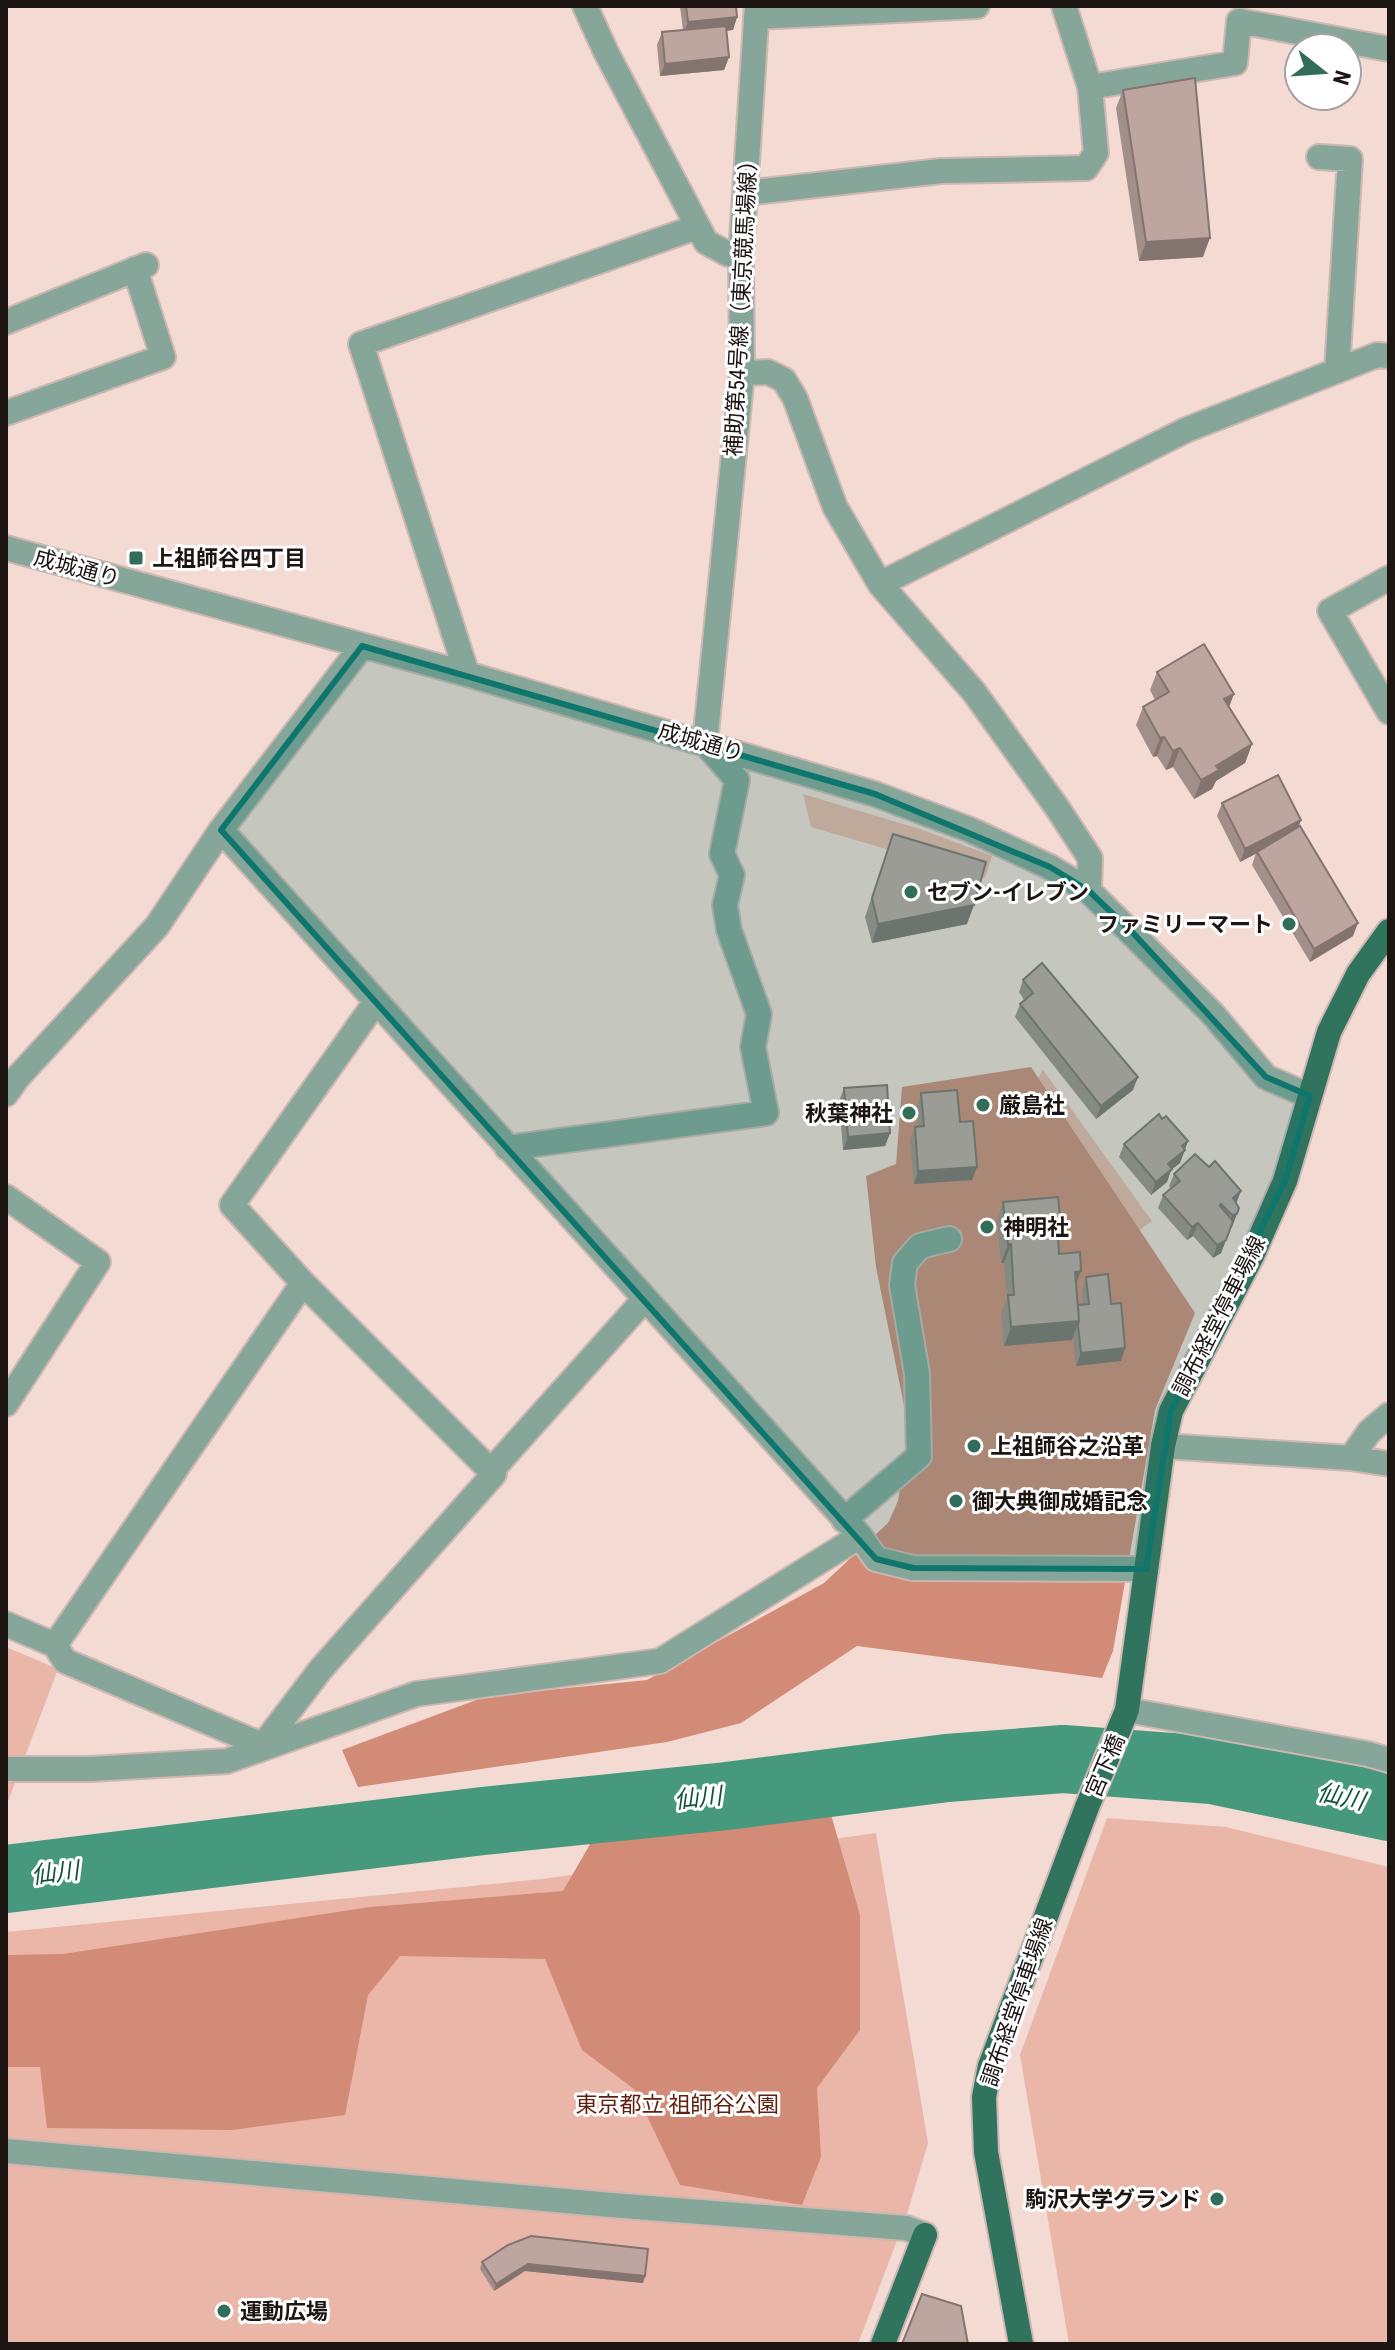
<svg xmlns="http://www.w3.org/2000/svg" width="1395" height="2350" font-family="'Roboto Condensed','Noto Sans JP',sans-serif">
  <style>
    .green { fill: #eab6a7 }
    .forest { fill: #d28b77 }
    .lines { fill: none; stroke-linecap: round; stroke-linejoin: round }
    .river { stroke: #46997c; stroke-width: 68 }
    .minor-casing { stroke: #ccb7b1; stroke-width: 28 }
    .major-casing { stroke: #ccb7b1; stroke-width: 28 }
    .minor { stroke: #85a698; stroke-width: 24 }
    .major { stroke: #30745d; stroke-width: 24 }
    .wall { fill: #a38f89 }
    .shaded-wall { fill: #84746f }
    .building { fill: #bda69f; stroke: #84746f; stroke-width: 2 }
    .marked { fill: #0f766e; fill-opacity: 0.2; stroke: #0f766e; stroke-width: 6; stroke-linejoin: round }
    .poi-dot { fill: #316d57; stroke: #fff; stroke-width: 3 }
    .labels { text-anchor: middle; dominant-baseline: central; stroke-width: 6; stroke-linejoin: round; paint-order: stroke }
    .street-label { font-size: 22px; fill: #1d1512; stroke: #fff }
    .poi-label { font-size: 22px; font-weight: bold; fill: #1d1512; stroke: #fff; text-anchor: start }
    .park-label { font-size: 22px; fill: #61200e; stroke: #fff }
    .water-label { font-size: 24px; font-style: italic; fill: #10533f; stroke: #fff }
  </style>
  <rect width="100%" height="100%" fill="#f3dbd4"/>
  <path class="green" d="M803,794L920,829L992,856L985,878L811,827Z
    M1043,1070L1152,1221L1096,1262L1007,1131Z
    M6,1647L58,1669L6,1807Z
    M1107,1818L1226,1827L1389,1867V2344H1069L1020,2055Z
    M876,1833L928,2143L908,2211L858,2344H6V1932L542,1879Z"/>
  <path class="forest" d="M1031,1067L1195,1313L1155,1410L1113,1651L1102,1678L857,1646L741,1723L667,1742L358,1787L342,1750L487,1696L647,1680L824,1583L888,1523L898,1501L909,1430L876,1267L866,1176L896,1164L902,1087Z
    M825,1794L860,1915V2030L817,2088L821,2157L802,2205L680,2185L634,2089L582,2050L545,1959L400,1956L368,1995L345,2115L232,2130L47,2128L40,2067H6V1955L63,1954L370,1907L563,1891L593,1839Z"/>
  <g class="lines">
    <path class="river" d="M6,1879L483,1821L727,1796L947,1768L1063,1759L1212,1770L1389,1807"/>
    <defs>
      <path id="minor" d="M585,6L606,52L706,242L728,254L741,255
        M756,17L977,6
        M1090,87L1235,63L1239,21L1389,49
        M1319,157L1350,159L1337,371
        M745,193L941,171L1086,168L1096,153L1090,87L1064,6
        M6,322L146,265
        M742,373L768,372L784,380L795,398L835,507L880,584L974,692L1058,809L1090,858L1089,891
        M6,413L163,357L135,269
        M6,548L467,674L875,794L971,830L1050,867L1089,891L1212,1013L1266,1077L1310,1096
        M1389,578L1330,611L1389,712
        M880,584L1186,430L1377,355L1389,356
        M467,674L361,344L697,227
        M221,830L860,1536L876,1559L913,1568L1146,1569
        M6,1094L18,1077L157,926L221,830L362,646
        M507,1148L766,1113L753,1047L759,1014L729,930L725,905L732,875L722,854L737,780L705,743L742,373L741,255L757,6
        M6,1197L98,1262L6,1404
        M1163,1446L1351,1458L1389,1464
        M1351,1458L1369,1432L1389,1415
        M491,1471L644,1300
        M844,1520L919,1456L917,1374L902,1285L905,1263L920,1246L949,1239
        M6,1624L55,1645L303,1283
        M55,1645L65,1661L255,1742L260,1749L321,1669L494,1474L303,1283L232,1205L375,1003
        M1127,1710L1368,1754L1389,1760
        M6,1769H90L227,1761L416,1694L660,1661L860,1536
        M6,2151L611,2205L906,2228L925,2235"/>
      <path id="major" d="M883,2344L925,2235
        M1021,2344L986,2152L984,2097L990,2066L1087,1807L1127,1710L1163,1446L1171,1411L1252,1256L1285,1181L1329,1032L1358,974L1389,931"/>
    </defs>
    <use href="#minor" class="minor-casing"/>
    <use href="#major" class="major-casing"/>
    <use href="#minor" class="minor"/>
    <use href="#major" class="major"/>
  </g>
  <path class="wall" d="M680,6H736L737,17L733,30L726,31L729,57L724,70L660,76L657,45L662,32L683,30Z
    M1123,90L1203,257L1139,261L1116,108Z
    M1157,672L1234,694L1229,706L1252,744L1245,763L1216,781L1212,789L1194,799L1173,767L1166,770L1157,756L1153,757L1136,725L1143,707L1155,700L1150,690Z
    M1222,803L1301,820L1298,828L1353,936L1310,962L1252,865L1256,853L1240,862L1217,816Z
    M893,834L967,924L872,943L865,917Z
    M1023,980L1133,1090L1096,1119L1015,1017L1020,1004L1024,1000L1019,992Z
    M844,1088L890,1133L885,1146L843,1150L839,1101Z
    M921,1093L960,1122L977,1167L972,1180L914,1184L910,1140L915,1127H918L917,1106Z
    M1162,1119L1188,1141L1180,1163L1171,1170L1167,1182L1151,1195L1119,1157L1124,1144Z
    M1174,1174L1236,1204L1232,1227H1231L1221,1253L1213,1258L1193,1236L1187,1240L1158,1208L1163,1195L1171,1189L1169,1186Z
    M1003,1202L1059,1245V1254L1076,1285L1078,1305L1083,1304L1082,1290L1086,1277L1111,1304L1121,1361L1076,1366L1073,1338L1072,1340L1004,1346L1001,1314L1007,1299L1004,1263H1001L997,1221Z
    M482,2262L645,2276L643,2283L525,2271L494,2291L480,2269Z"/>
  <path class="shaded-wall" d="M737,17L733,30L683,35L688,22Z
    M729,57L724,70L660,76L665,64Z
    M1210,238L1203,257L1139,261L1146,242Z
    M1234,694L1227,712L1224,699Z
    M1164,737L1157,756L1153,757L1160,738Z
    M1252,744L1245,763L1216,781L1212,789L1194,799L1201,780L1216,766Z
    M1180,748L1173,767L1166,770L1173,751Z
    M1301,820L1296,833L1240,862L1245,849Z
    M974,905L967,924L872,943L878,924Z
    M1358,923L1353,936L1310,962L1314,949Z
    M1138,1077L1133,1090L1096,1119L1101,1106Z
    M890,1133L885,1146L843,1150L848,1137Z
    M1188,1141L1180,1163L1171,1170L1167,1182L1151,1195L1156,1182L1168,1164Z
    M977,1167L972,1180L914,1184L918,1171Z
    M1241,1191L1236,1204L1228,1211L1233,1198Z
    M1237,1214L1232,1227L1228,1228L1232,1215Z
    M1198,1223L1193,1236L1187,1240L1192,1227Z
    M1226,1240L1221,1253L1213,1258L1217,1245Z
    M1008,1244H1011L1004,1263H1001Z
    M1081,1271L1074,1290L1075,1272Z
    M1079,1321L1072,1340L1004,1346L1011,1327Z
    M1125,1348L1121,1361L1076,1366L1081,1353Z
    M528,2264L645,2276L643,2283L525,2271L494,2291L496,2284Z"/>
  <path class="building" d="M686,6H736L737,17L688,22Z
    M726,26L729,57L665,64L662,32Z
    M1195,78L1210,238L1146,242L1123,90Z
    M1204,644L1234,694L1224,699L1252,744L1216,766L1219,770L1201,780L1180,748L1173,751L1164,737L1160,738L1143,707L1169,692L1157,672Z
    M1278,775L1301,820L1245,849L1222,803Z
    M1300,826L1358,923L1314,949L1257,852Z
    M893,834L986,862L974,905L878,924L872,898Z
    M1042,963L1138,1077L1101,1106L1020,1004L1033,993L1023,980Z
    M887,1085L890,1133L848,1137L844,1088Z
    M957,1090L960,1122L973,1121L977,1167L918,1171L915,1127L924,1126L921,1093Z
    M1159,1114L1162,1119L1166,1116L1188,1141L1182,1146L1185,1150L1168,1164L1172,1169L1156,1182L1124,1144Z
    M1195,1154L1209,1167L1215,1161L1241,1191L1233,1198L1239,1208L1237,1214L1232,1215L1221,1204L1220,1206L1233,1221L1226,1240L1217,1245L1198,1223L1192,1227L1163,1195L1180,1181L1174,1174Z
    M1058,1197L1062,1237H1058L1059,1254L1080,1252L1081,1271L1075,1272L1079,1321L1011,1327L1008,1295H1014L1011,1244H1008L1003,1202Z
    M1108,1274L1111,1304L1121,1303L1125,1348L1081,1353L1078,1325L1079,1321L1078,1305L1089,1304L1086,1277Z
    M531,2236L648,2249L645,2276L528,2264L496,2284L482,2262L508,2245Z
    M922,2294L961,2306L968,2344H902Z"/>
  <path class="marked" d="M362,646L875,794L1050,867L1089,891L1134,934L1266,1077L1310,1096L1285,1181L1171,1411L1146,1569L913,1568L876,1559L221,830Z"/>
  <g class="poi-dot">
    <rect x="128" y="550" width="16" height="16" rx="4"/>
    <circle cx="911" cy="892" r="8"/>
    <circle cx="1289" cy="924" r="8"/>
    <circle cx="983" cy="1105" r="8"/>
    <circle cx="909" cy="1113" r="8"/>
    <circle cx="987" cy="1227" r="8"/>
    <circle cx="974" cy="1446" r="8"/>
    <circle cx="956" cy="1501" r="8"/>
    <circle cx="1217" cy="2199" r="8"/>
    <circle cx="224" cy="2311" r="8"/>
  </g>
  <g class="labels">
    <g class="street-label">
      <text transform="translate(741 303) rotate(-87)">補助第54号線（東京競馬場線）</text>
      <text transform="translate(77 568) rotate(15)">成城通り</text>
      <text transform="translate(701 742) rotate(16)">成城通り</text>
      <text transform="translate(1219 1316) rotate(-63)">調布経堂停車場線</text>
      <text transform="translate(1105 1766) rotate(-67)">宮下橋</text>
      <text transform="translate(1017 2002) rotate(-71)">調布経堂停車場線</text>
    </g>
    <g class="poi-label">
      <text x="152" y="558">上祖師谷四丁目</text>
      <text x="927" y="892">セブン-イレブン</text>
      <text x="1273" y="924" text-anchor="end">ファミリーマート</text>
      <text x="999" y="1105">厳島社</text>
      <text x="893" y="1113" text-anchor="end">秋葉神社</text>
      <text x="1003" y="1227">神明社</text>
      <text x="990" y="1446">上祖師谷之沿革</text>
      <text x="972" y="1501">御大典御成婚記念</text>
      <text x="1201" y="2199" text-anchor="end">駒沢大学グランド</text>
      <text x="240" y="2311">運動広場</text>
    </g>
    <g class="park-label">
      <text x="677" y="2104">東京都立 祖師谷公園</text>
    </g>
    <g class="water-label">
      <text transform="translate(1341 1797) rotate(12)">仙川</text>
      <text transform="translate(698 1798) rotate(-6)">仙川</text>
      <text transform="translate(55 1873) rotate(-7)">仙川</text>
    </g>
  </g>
  <rect width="1395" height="2350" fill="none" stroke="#1d1512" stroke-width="16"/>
  <g transform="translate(1323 72) rotate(107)"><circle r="38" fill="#ffffff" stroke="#a5a1a0" stroke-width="2"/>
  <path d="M0-6L14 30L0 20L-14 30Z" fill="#316d57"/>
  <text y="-12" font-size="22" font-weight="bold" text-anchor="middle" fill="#1d1512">N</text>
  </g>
</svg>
